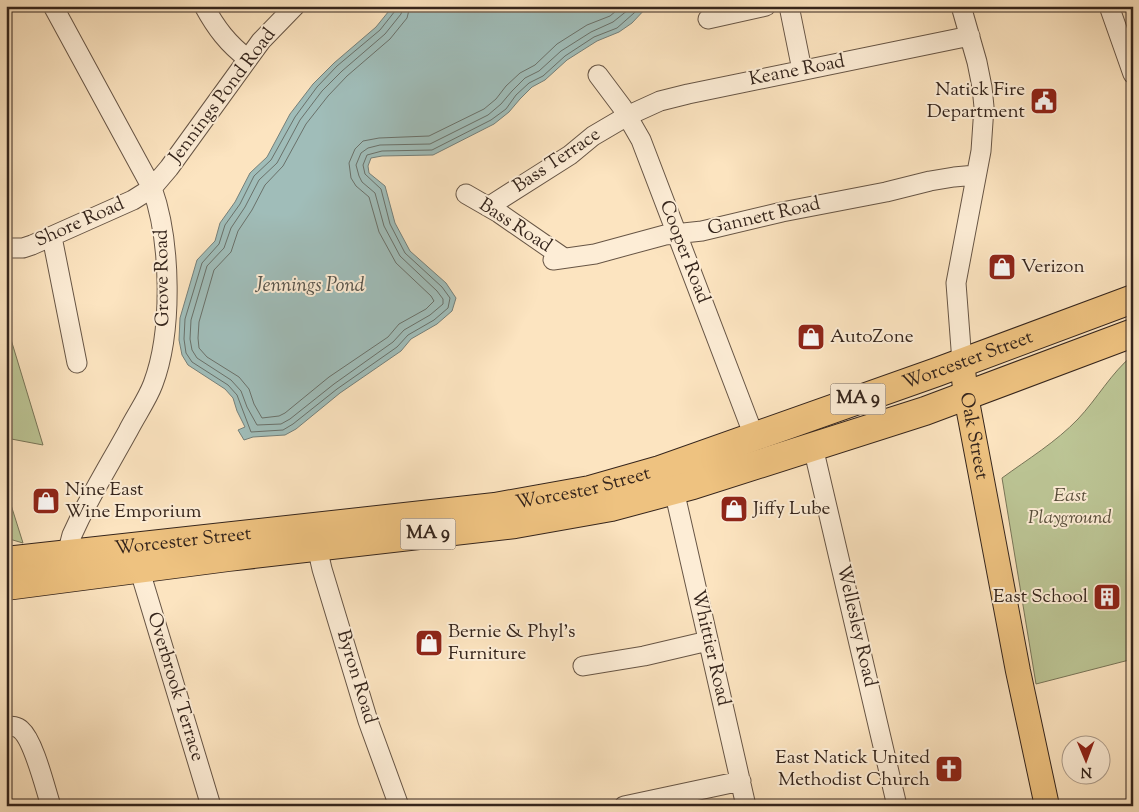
<svg xmlns="http://www.w3.org/2000/svg" width="1139" height="812" font-family="'Sorts Mill Goudy',serif">
  <style>
    .green { fill: #bcc595; stroke: #787558 }
    .water { fill: #a0bdb9; stroke: #75807a }
    .lines { fill: none; stroke-linecap: round; stroke-linejoin: round }
    .shore { stroke: #6a716a; stroke-width: 1 }
    .minor-casing { stroke: #675545; stroke-width: 21 }
    .major-casing { stroke: #35251c; stroke-width: 26 }
    .highway-casing { stroke: #35251c; stroke-width: 30 }
    .minor { stroke: #fdedd6; stroke-width: 19 }
    .major { stroke: #eec280; stroke-width: 24 }
    .highway { stroke: #eec280; stroke-width: 28 }
    .labels { text-anchor: middle; dominant-baseline: central; stroke-width: 4; stroke-linejoin: round; paint-order: stroke }
    .shield { fill: #fdedd6; stroke: #716154; stroke-width: 1 }
    .shield-label { font-size: 18px; font-weight: bold; fill: #35251c }
    .street-label { font-size: 19px; fill: #35251c; stroke: #fdedd6 }
    .poi-label { font-size: 19px; fill: #35251c; stroke: #fdedd6; text-anchor: start }
    .park-label { font-size: 19px; font-style: italic; fill: #574d3a; stroke: #fdedd6 }
    .water-label { font-size: 20px; font-style: italic; fill: #55534b; stroke: #fdedd6 }
  </style>
  <rect width="100%" height="100%" fill="#fce4c0"/>
  <filter id="stains"><feTurbulence type="fractalNoise" baseFrequency=".004" numOctaves="4"/><feColorMatrix values="0 0 0 0 .2 0 0 0 0 .09 0 0 0 0 .02 0 0 0 .5 -.17"/></filter>
  <radialGradient id="worn" r=".72"><stop offset=".6" stop-color="#630" stop-opacity="0"/><stop offset="1" stop-color="#630" stop-opacity=".3"/></radialGradient>
  <path class="green" d="M6,323L43,445L6,438Z
    M1133,355V659L1036,684L1002,478C1028,459 1056,442 1078,419C1097,399 1111,373 1133,355Z
    M6,489L23,543L6,538Z"/>
  <path class="water" d="M393,6H648L632,23L619,32L597,41L567,60L545,80L532,87L520,99L509,112L494,124L433,155L382,156L371,158L368,166L369,173L385,186L395,223L410,251L446,283L456,298L452,311L437,324L411,339L401,351L340,393L296,429L285,435L253,437L244,440L238,430L245,427L237,411L233,398L225,389L188,365L182,355L179,340L180,318L197,260L215,241L220,223L235,202L250,173L267,157L290,114L313,84L334,63L376,27Z"/>
  <g class="lines">
    <path class="shore" d="M396,6L395,11L380,30L337,66L317,87L295,117L271,160L254,176L240,204L225,225L219,244L202,263L185,319L184,339L186,353L192,362L228,385L237,395L251,432L283,430L293,424L337,389L397,347L408,335L434,320L448,308L450,298L442,287L405,253L390,224L381,189L365,174L363,165L367,155L382,151L432,150L491,120L506,109L516,95L529,83L543,76L565,56L594,37L617,28L642,6
      M403,6L401,14L385,34L342,71L322,91L300,120L277,163L259,180L245,207L231,228L224,248L207,266L191,320L190,339L192,350L197,358L231,380L241,391L247,407L257,425L281,424L290,419L334,384L393,342L404,330L430,315L443,304V299L437,291L400,256L384,226L375,193L362,182L359,176L356,165L361,153L368,148L380,145L430,144L488,115L501,104L512,91L525,78L539,71L561,51L591,32L613,22L633,6
      M410,6L407,18L390,39L347,76L328,96L306,124L283,166L265,185L252,210L238,231L231,252L214,270L199,322L198,338L199,348L207,357L239,377L249,389L254,404L262,418L279,416L285,413L329,377L388,337L399,324L426,309L434,301L431,296L396,263L379,232L369,197L356,186L351,178L349,163L355,149L363,141L379,138L429,136L484,109L496,99L506,86L520,73L535,65L557,44L587,25L610,16L622,6"/>
    <defs>
      <path id="minor" d="M53,6L152,188C171,241 173,331 153,384C147,400 136,415 128,431C112,460 95,488 80,518L72,535L67,554
        M204,6C216,28 228,44 248,59
        M789,6L802,70
        M961,6L977,62L982,87L984,107L981,151L956,283L962,362
        M1109,6L1133,74
        M708,19L766,6
        M598,75L622,107L641,140L754,436
        M466,194L499,213L564,258
        M488,207L570,155L593,136L627,116L660,101L688,94L970,36
        M52,237L77,363
        M6,248H23L32,245L133,200L152,188L169,168L261,41L295,6
        M553,260L595,254L665,235L702,231L782,212L886,192L930,181L954,177L976,175
        M813,447L897,806
        M674,490L746,806
        M317,547L322,569L368,721L399,806
        M139,568L211,806
        M583,666L644,656L708,641
        M6,726C12,726 17,726 21,730C34,741 45,788 51,806
        M624,806L741,781"/>
      <g id="major">
        <path id="s1" d="M962,362L966,396L1018,671L1047,806"/>
      </g>
      <g id="highway">
        <path id="s2" d="M6,561L495,507L590,490L660,470L937,372L1133,299"/>
        <path d="M6,586L228,557L515,524L611,507L693,485L925,411L1133,333"/>
      </g>
    </defs>
    <use href="#minor" class="minor-casing"/>
    <use href="#major" class="major-casing"/>
    <use href="#highway" class="highway-casing"/>
    <use href="#minor" class="minor"/>
    <use href="#major" class="major"/>
    <use href="#highway" class="highway"/>
  </g>
  <defs>
    <symbol id="civic-square" viewBox="-11 -11 22 22"><rect x="-9" y="-9" width="18" height="18" rx="4" fill="#8f2418" stroke="#fdedd6"/><path d="M-.6-6.5H3V-4.5H.6V-3L4-1V1h2V6H-6V1h2V-1L-.6-3ZM-1.2 2.5V6h2.4V2.5Z" fill="#fff"/></symbol>
    <symbol id="shop-square" viewBox="-11 -11 22 22"><rect x="-9" y="-9" width="18" height="18" rx="4" fill="#8f2418" stroke="#fdedd6"/><path d="M-5-2.5h2.3a2.7 3.5 0 0 1 5.4 0H5L5.5 6h-11ZM-1.5-2.5h3a1.5 2.3 0 0 0-3 0Z" fill="#fff"/></symbol>
    <symbol id="building-square" viewBox="-11 -11 22 22"><rect x="-9" y="-9" width="18" height="18" rx="4" fill="#8f2418" stroke="#fdedd6"/><path d="M-4-6H4V6H1V3H-1V6H-4ZM-2.5-4.3h1.7v1.8h-1.7ZM.8-4.3h1.7v1.8H.8ZM-2.5-1h1.7V.8h-1.7ZM.8-1h1.7V.8H.8Z" fill="#fff"/></symbol>
    <symbol id="church-square" viewBox="-11 -11 22 22"><rect x="-9" y="-9" width="18" height="18" rx="4" fill="#8f2418" stroke="#fdedd6"/><path d="M-1.2-6h2.4v3.5h3.3v2.4h-3.3V6h-2.4V-.1h-3.3v-2.4h3.3Z" fill="#fff"/></symbol>
  </defs>
  <g fill-rule="evenodd">
    <use href="#civic-square" x="1028" y="85" width="32" height="32"/>
    <use href="#shop-square" x="986" y="251" width="32" height="32"/>
    <use href="#shop-square" x="795" y="321" width="32" height="32"/>
    <use href="#shop-square" x="30" y="485" width="32" height="32"/>
    <use href="#shop-square" x="718" y="493" width="32" height="32"/>
    <use href="#building-square" x="1091" y="581" width="32" height="32"/>
    <use href="#shop-square" x="413" y="627" width="32" height="32"/>
    <use href="#church-square" x="933" y="753" width="32" height="32"/>
  </g>
  <g class="labels">
    <g class="shield">
      <rect x="830.5" y="383.5" width="55" height="31" rx="4"/>
      <rect x="400.5" y="518.5" width="55" height="31" rx="4"/>
    </g>
    <g class="shield-label">
      <text x="858" y="399">MA 9</text>
      <text x="428" y="534">MA 9</text>
    </g>
    <g class="street-label">
      <text transform="translate(797 71) rotate(-11)">Keane Road</text>
      <text transform="translate(223 96) rotate(-53)">Jennings Pond Road</text>
      <text transform="translate(557 161) rotate(-34)">Bass Terrace</text>
      <text transform="translate(764 217) rotate(-13)">Gannett Road</text>
      <text transform="translate(80 223) rotate(-24)">Shore Road</text>
      <text transform="translate(515 226) rotate(33)">Bass Road</text>
      <text transform="translate(684 252) rotate(69)">Cooper Road</text>
      <text transform="translate(163 278) rotate(-91)">Grove Road</text>
      <text stroke="none"><textPath href="#s2" startOffset="988">Worcester Street</textPath></text>
      <text stroke="none"><textPath href="#s1" startOffset="75">Oak Street</textPath></text>
      <text stroke="none"><textPath href="#s2" startOffset="582">Worcester Street</textPath></text>
      <text stroke="none"><textPath href="#s2" startOffset="178">Worcester Street</textPath></text>
      <text transform="translate(856 626) rotate(77)">Wellesley Road</text>
      <text transform="translate(710 648) rotate(77)">Whittier Road</text>
      <text transform="translate(356 677) rotate(73)">Byron Road</text>
      <text transform="translate(175 687) rotate(73)">Overbrook Terrace</text>
    </g>
    <g class="poi-label">
      <text x="1025" y="90" text-anchor="end">Natick Fire<tspan x="1025" dy="22">Department</tspan></text>
      <text x="1021" y="267">Verizon</text>
      <text x="830" y="337">AutoZone</text>
      <text x="65" y="490">Nine East<tspan x="65" dy="22">Wine Emporium</tspan></text>
      <text x="753" y="509">Jiffy Lube</text>
      <text x="1088" y="597" text-anchor="end">East School</text>
      <text x="448" y="632">Bernie &amp; Phyl's<tspan x="448" dy="22">Furniture</tspan></text>
      <text x="930" y="758" text-anchor="end">East Natick United<tspan x="930" dy="22">Methodist Church</tspan></text>
    </g>
    <g class="park-label">
      <text x="1070" y="496">East<tspan x="1070" dy="22">Playground</tspan></text>
    </g>
    <g class="water-label">
      <text x="310" y="286">Jennings Pond</text>
    </g>
  </g>
  <rect width="1139" height="812" fill="none" stroke="#fce4c0" stroke-width="25"/>
  <rect x="8" y="8" width="1124" height="797" fill="none" stroke="#35251c" stroke-width="2.5"/>
  <rect x="12" y="12" width="1114" height="787" fill="none" stroke="#35251c"/>
  <g transform="translate(1086 760) rotate(179)"><circle r="24" fill="#fdedd6" stroke="#ad9d8c"/>
  <path d="M0-4L9 19L0 12L-9 19Z" fill="#8f2418"/>
  <text y="-8" font-size="14" font-weight="bold" text-anchor="middle" fill="#35251c">N</text>
  </g>
  <rect width="100%" height="100%" filter="url(#stains)"/>
  <rect width="100%" height="100%" fill="url(#worn)"/>
</svg>
